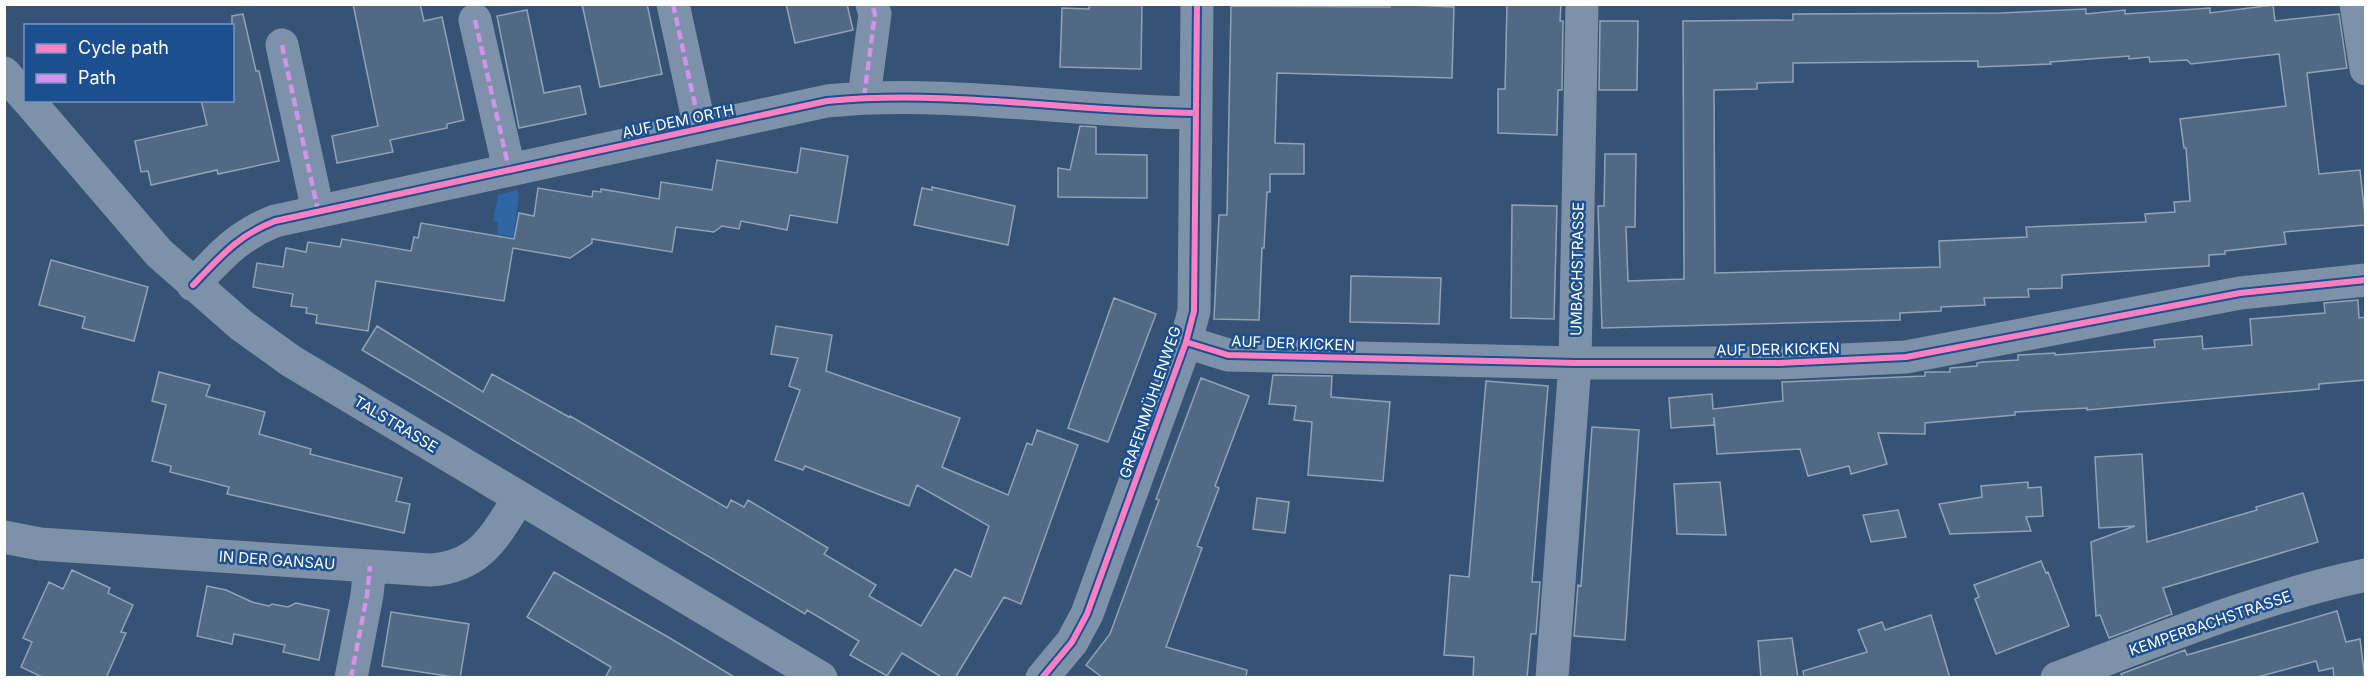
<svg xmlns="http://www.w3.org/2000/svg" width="2370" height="682" font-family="Inter,sans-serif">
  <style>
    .green { fill: #2f66a5 }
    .building { fill: #526984; stroke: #92a2b6; stroke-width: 1.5; fill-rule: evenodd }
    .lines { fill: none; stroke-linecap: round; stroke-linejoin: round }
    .minor { stroke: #7d92a8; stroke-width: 33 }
    .quiet { stroke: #d193ec; stroke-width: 4.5; stroke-dasharray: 9 4.5; stroke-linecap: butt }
    .cycleway-casing { stroke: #1b4f8f; stroke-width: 10 }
    .cycleway { stroke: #ff80c0; stroke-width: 6 }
    .labels { text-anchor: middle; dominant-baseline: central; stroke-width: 5; stroke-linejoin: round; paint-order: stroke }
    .street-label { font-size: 15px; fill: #fff; stroke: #1b4f8f }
  </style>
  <rect width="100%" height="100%" fill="#365274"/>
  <path class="green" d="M517,190L519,196L513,237L497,234L498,223L493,221L498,195Z"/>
  <path class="building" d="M353,4H420L424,21L442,17L464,120L447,124V128L390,140L393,152L337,163L332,136L378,126Z
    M582,4H647L662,74L600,87Z
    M786,4H847L853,30L795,43Z
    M1089,4H1142L1141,69L1060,67L1062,8L1089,9Z
    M1390,4L1454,7L1452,78L1277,73L1275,143L1304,144V174H1270V192H1267L1264,248H1262L1259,320L1214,319L1219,215H1227L1231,6L1390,7Z
    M1507,4H1561L1560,21H1563L1562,90H1558L1557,135L1498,133V89H1505Z
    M2273,5L2275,21L2339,14L2347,68L2307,73L2319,174L2360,170L2366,225L2284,232L2286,244L2225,251V254L2209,255V266L2062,275V288L2028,289L2029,297L1984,298L1985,305L1941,307V311L1900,313V320L1602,328L1598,206H1604L1605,154H1636L1635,227H1626L1628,281L1684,279L1683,21L1793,20V14L2001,13L2086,9V14L2125,10V14L2210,8V13ZM2279,54L2286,106L2180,119L2184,148H2186L2190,201L2174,202L2175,212L2145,214L2146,222L2026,227L2027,237L1939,241L1940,267L1715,273L1714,90L1757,89V83L1793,82V63L1978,61V67L2051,64L2050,62L2129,56V59L2149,57L2150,62L2187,60L2191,64Z
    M527,10L544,93L580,86L586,114L519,128L497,16Z
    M243,14L256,71H259L279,161L218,174L217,170L151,185L148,171L141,172L135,141L207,125L201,100H232V16Z
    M1600,21H1638L1637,90H1599Z
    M1080,126L1096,127V154L1147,155V198L1058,197V168L1070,170Z
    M801,148L848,156L837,223L790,215L787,230L741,221L739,229L722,226L714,232L676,227L672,252L592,239V243L570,258L513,248L504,301L376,281L368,331L316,323L317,315L306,313L307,308L291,306L293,294L253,287L257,263L283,267L286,248L306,252L308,242L340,247L342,239L411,251L414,237L418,238L421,223L514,239L519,213L534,216L538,188L592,197L593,191L601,192V189L659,199L661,182L712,190L717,160L797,173Z
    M932,187L1015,206L1008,245L914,225L922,188L932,190Z
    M1512,205L1557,206L1554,319L1511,318Z
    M51,260L148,287L134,341L82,328L85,317L39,305Z
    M1351,276L1441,278L1439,324L1350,322Z
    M1114,298L1156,314L1108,442L1068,428Z
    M2358,300L2359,318L2366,317V380L2319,384V389L2087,410V408L2015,412V415L1925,423V434L1878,433L1887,464L1851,474L1849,466L1808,476L1800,449L1717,454L1714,417V425L1671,428L1669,398L1712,394L1713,409L1783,401L1782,382L1925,376V372H1950V368L1977,366V363L1982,362L2018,360V355L2055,353V355L2155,347L2154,340L2202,336L2203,349L2252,345L2250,319L2325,313L2324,303Z
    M377,326L483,392L492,374L569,417L570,416L727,508L731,500L744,507L748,500L828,548L824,554L876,585L869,596L921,626L955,569L971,577L989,526L917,485L909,506L805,466L803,470L775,460L800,390L789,386L798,358L771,354L776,326L832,335L826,371L960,418L942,467L1008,495L1027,443L1032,445L1037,430L1078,445L1021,604L1004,597L955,678H943L902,653L887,676L850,655L859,641L807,610L805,614L362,350Z
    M159,372L210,385L206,396L265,412L259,434L311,449L310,454L402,478L396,501L410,504L404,533L227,494L229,487L170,472L171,466L152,461L166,405L152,401Z
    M1273,375L1332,376L1331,397L1390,402L1383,481L1308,475L1312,422L1294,420L1296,406L1269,404Z
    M1201,378L1249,396L1215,486L1219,488L1197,546L1202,548L1166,647L1247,670L1246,678H1103L1086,665L1110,634L1159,500L1156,499Z
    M1486,381L1548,386L1532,582H1540L1536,634H1531L1527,678H1473L1474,657L1444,655L1450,575L1469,577Z
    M1592,427L1639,430L1625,640L1574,636L1578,585L1581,586Z
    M2142,454L2147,542L2257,510L2256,507L2303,493L2318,542L2163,588L2172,614L2109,638L2100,615L2096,616L2091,542L2135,526L2099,528L2095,457Z
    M1720,482L1726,535L1677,534L1674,484Z
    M2028,482V488L2041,487L2043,516L2026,517L2031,531L1950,534L1939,504L1982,497L1981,486Z
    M1257,498L1289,502L1285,533L1253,529Z
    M1898,510L1906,537L1871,542L1863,515Z
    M2041,561L2046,573L2048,572L2069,626L1996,654L1975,599L1979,597L1974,585Z
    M72,570L110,588L108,593L133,605L121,632L126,633L106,678H44L21,667L32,642L23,638L49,582L63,589Z
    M554,572L668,637L736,678H605L611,667L527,617Z
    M207,586L226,590L252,602L269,606L272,604L288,607L296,603L329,610L319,660L283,652L285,645L234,634L232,644L197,636Z
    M2337,611L2346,642L2360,639L2365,678H2334L2333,668L2319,671L2316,661L2254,678H2123L2121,674L2185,650L2187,655Z
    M391,612L469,624L460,678L382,666Z
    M1931,615L1950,678H1804L1803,671L1867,652L1858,630L1882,622L1885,630Z
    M1792,638L1798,678H1761L1758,641Z"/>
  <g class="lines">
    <path class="minor" d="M673,4L700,128
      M2356,4L2366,69
      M475,20L509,169
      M282,45L318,211
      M4,73L26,98
      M864,97L875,14L872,4
      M28,100L159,253L241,325L291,361L821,678
      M193,285C221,256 237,236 275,221L827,101C952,89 1072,112 1196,113
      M1186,342L1228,355L1575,363H1779L1906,357L2240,293L2366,280
      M4,537L40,544L430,570C480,567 495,536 519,498
      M351,678L367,595L370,566
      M1042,678L1072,642L1087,614L1186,342L1194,311L1197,4
      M1552,678L1575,363L1582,4
      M2057,678C2158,640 2260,597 2366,575"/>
    <path class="quiet" d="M673,4L700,128
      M475,20L509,169
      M282,45L318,211
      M864,97L875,14L872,4
      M351,678L367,595L370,566"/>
    <defs>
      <path id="cycleway" d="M193,285C221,256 237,236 275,221L827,101C952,89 1072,112 1196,113
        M1186,342L1228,355L1575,363H1779L1906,357L2240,293L2366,280
        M1042,678L1072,642L1087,614L1186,342L1194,311L1197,4"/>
    </defs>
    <use href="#cycleway" class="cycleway-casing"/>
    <use href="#cycleway" class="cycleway"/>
  </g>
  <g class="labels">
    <g class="street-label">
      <text transform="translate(678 121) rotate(-12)">AUF DEM ORTH</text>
      <text transform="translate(1577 269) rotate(-89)">UMBACHSTRASSE</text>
      <text transform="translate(1293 343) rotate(2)">AUF DER KICKEN</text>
      <text transform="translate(1778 349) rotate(-1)">AUF DER KICKEN</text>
      <text transform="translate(1150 402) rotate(-71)">GRAFENMÜHLENWEG</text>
      <text transform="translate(396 424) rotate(31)">TALSTRASSE</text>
      <text transform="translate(277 560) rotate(4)">IN DER GANSAU</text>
      <text transform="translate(2210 623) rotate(-19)">KEMPERBACHSTRASSE</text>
    </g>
  </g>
  <rect width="2370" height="682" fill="none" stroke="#ffffff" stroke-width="12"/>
  <rect x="24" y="24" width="210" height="78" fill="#1b4f8f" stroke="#7695bc" stroke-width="1.5"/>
  <rect x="36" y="44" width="30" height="9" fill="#ff80c0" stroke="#7695bc" stroke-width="1.5"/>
  <text x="78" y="54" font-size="18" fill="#ffffff">Cycle path</text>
  <rect x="36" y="74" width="30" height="9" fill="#d193ec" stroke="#7695bc" stroke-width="1.5"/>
  <text x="78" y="84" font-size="18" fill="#ffffff">Path</text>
</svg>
